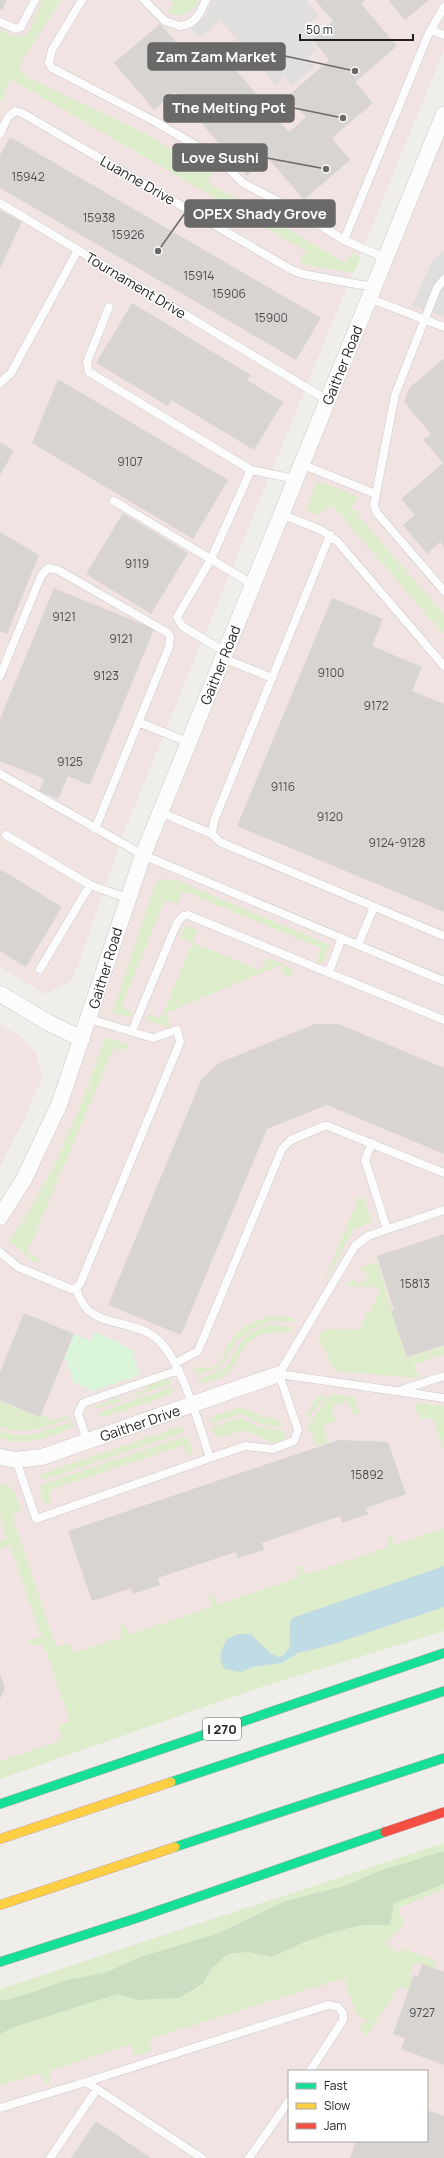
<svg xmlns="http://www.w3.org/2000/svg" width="444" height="2158" font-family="Manrope,sans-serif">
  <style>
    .commercial { fill: #f1e3e1; fill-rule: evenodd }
    .grass { fill: #ddeccb }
    .forest { fill: #cbdec1 }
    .park { fill: #daf5da }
    .parking { fill: #e0dfde }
    .water { fill: #bfdbe3 }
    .building { fill: #d7d4d2 }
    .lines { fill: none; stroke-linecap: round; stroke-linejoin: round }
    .lane-casing { stroke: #c9c8c7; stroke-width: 9 }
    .street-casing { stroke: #c9c8c7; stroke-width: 17 }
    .fast-casing { stroke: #c5a2ac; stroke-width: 10 }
    .slow-casing { stroke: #c5a2ac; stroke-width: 10 }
    .jam-casing { stroke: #c5a2ac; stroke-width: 10 }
    .lane { stroke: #fdfcfc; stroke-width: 8 }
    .street { stroke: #fdfcfc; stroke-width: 16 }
    .fast { stroke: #16e098; stroke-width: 9 }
    .slow { stroke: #ffcf43; stroke-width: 9 }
    .jam { stroke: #f24e42; stroke-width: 9 }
    .labels { text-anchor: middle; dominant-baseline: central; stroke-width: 3; stroke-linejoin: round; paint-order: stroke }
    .number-label { font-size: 12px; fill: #4f4e4e }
    .shield { fill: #fff; stroke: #646464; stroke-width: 1 }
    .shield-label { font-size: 13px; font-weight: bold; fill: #222 }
    .street-label { font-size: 14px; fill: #222; stroke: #fff }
    .leader { fill: none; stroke: #6a6968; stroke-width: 1.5 }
    .callout-dot { fill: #6a6968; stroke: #fff; stroke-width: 1.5 }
    .callout { fill: #6a6968; stroke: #6a6968; stroke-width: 1.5 }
    .callout-label { font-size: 15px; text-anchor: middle; font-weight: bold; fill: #fff }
  </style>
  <rect width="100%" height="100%" fill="#f0eeeb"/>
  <path class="commercial" d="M0,0H444V50L124,832L78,965L71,981L45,994L0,967Z
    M444,119V1628L0,1772V1224L27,1181L125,914Z
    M0,1024L20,1036L36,1053L42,1078L25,1118L0,1167Z
    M444,1881V2158H0V2077L393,1902ZM289,2071H427V2141H289Z"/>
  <path class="grass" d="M43,0H61L22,60L20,69L26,77L142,132L212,173L207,182L345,263L352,253L361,257L354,273L302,264L300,262L306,251L11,79L0,103V30L16,37L27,35Z
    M170,0H197V5L187,13L178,16L168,11L174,5Z
    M317,482L324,483L358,497V499L351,507L444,615V635L331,504L318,515L306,510Z
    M159,879L178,881L330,945L323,962L320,964L317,961L321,948L183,891L177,904L165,900L121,1007L132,1012V1017L112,1014L152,892Z
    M185,926L197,930L193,943L261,970L266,960L270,959L293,969L294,974L286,977L280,965L166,1013L170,1023L168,1027L149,1021L146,1018L149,1014L161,1018L192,944L180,937Z
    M105,1037L127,1044L128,1047L125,1050L114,1047L27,1253L39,1259L38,1262L35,1263L9,1241C53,1179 81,1109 105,1037Z
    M359,1197H363L371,1219L370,1223L353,1229L328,1277H326Z
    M377,1261L406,1358L444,1346V1354L414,1364L418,1375L417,1378L335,1371L318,1337L325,1329H362V1321H366V1312H371V1304H376V1296L380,1295V1287L347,1286L352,1279L363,1285L369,1274L359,1269Z
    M275,1316L290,1317L298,1322L274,1321L253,1328L235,1342L222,1366L199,1374L195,1373L193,1369L195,1367L209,1368L218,1365C223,1359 225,1352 228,1345C237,1328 257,1318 275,1316Z
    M276,1325L291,1327L293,1330C282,1337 265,1326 247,1344C231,1361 240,1372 213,1381C207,1382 203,1385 198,1381L201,1378L227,1367C241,1343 243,1328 276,1325Z
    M167,1379L172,1381L169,1385L99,1408L94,1407L116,1398L120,1400L133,1396L134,1393L146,1390L148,1384L153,1381Z
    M170,1388L175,1389L170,1395L104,1417L98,1416L100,1412Z
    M324,1394L325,1397L309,1417L305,1416L317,1398Z
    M331,1394L354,1397L359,1412L356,1415L353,1414L348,1401L332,1406L335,1421L323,1427L328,1442L316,1446L308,1425Z
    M0,1401L41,1418L42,1415L53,1420L71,1415L68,1419C46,1426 22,1438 0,1426Z
    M418,1403L444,1406V1452L432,1417L420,1419L415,1406Z
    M242,1407L263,1417L277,1419L282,1424L280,1427L260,1424L243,1414L212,1423L209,1421L213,1416Z
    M242,1418L258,1427L280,1430L285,1433V1439L274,1443C264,1441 254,1431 244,1431C231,1431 222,1444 211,1431L214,1426Z
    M70,1422L74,1424L71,1428C50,1438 23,1447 0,1438V1430C23,1442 47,1430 70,1422Z
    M178,1427L184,1429L182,1433L50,1478L42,1480L39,1478L46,1472Z
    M183,1437L189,1438L192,1455H188L184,1445L49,1490L51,1502L48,1504L44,1502L39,1487L43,1484Z
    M0,1483L13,1488L21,1510L12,1515L56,1647L69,1643L74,1653L123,1637L120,1628L122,1624L125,1625L129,1635L212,1607L209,1598L210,1595L214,1596L217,1605L300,1577L297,1567L299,1565L302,1566L305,1575L388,1547L387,1535L391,1536L394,1545L444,1528V1566L292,1618C285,1631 296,1649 280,1657L271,1654L251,1634L241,1672L252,1667L282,1663L298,1653L334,1644L444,1607V1631L261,1687L0,1779V1761L62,1740L59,1725L70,1721L43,1643L33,1646L29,1644L30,1640L41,1636L10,1545L0,1549V1541L7,1538L0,1515Z
    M444,1843V1851L379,1871L347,1885L285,1901L217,1934L143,1956L104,1973L66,1980L28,1994L0,2001V1989Z
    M444,1884V1889L398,1908L404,1924L386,1943L397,1953L406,1949L434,1960L437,1970L415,1962L409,1977L413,1978L409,1990L399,1986L367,2036L359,2030L366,2020L356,2014L344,1978L149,2039L151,2051L137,2056L134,2054L131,2044L48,2071L50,2081L48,2084L45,2082L41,2073L0,2085V2034L18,2026L118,1994L138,2000L179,1998L203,1985L212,1968L228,1954L249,1952L272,1957L302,1943L337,1931L362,1925H390L394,1903Z"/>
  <path class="forest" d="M444,1851V1884L394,1903L390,1925H362L337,1931L302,1943L272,1957L249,1952L228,1954L212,1968L203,1984L179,1998L138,2000L118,1994L18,2026L0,2034V2001L28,1994L66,1980L104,1973L143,1956L217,1934L285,1901L347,1885L379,1871Z"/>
  <path class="park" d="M95,1332L120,1343L132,1351L140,1375L93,1391L73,1382L70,1370L66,1368L68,1361L63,1359L74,1334L91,1341Z"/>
  <path class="parking" d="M212,0H306L319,15L310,23L318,32L309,40L317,49L308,57L315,66L292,86L285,77L276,85L219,19L210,30L199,38L191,29L206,15Z
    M444,250V317L412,306L432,261Z"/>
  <path class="water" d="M444,1566V1607L334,1644L298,1653L282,1663L252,1667L241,1672L225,1669C217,1659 221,1650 227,1639L239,1634H251L271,1654L280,1657C297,1649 285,1631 292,1618Z"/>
  <path class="building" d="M0,0H7L2,10L0,9Z
    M315,0H365L361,4L397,46L355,82L373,103L332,138L350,160L304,200L268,158L247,176L175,92L154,110L114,63L160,24L197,66L217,48L289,132L306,117L288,96L329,60L312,39L333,21Z
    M388,0H429L405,20Z
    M10,137L321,318L296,360L0,188V155Z
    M0,210L22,222L0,268Z
    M132,303L251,375L247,380L283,402L254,450L171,400L168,406L96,363Z
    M444,358V547L440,542L427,554L403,525L415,515L401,499L443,463L423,440L431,434L404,402L409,388Z
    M58,379L228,480L193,539L32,443Z
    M0,442L14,451L0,475Z
    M123,513L188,553L151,614L86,574Z
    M0,532L39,555L7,634L0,631Z
    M54,588L154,629L90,785L68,776L58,799L39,791L44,779L0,761V719Z
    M332,598L383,619L372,646L422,667L412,691L444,704V912L237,826Z
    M0,869L62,907L26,967L0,951Z
    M315,1024H339L444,1068V1154L327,1105L267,1129L181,1335L108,1305L201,1080L219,1063Z
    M444,1234V1345L407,1357L391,1311L394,1310L377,1256Z
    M24,1313L74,1334L40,1417L0,1400V1372Z
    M339,1440L388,1442L406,1494L366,1508L368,1514L342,1523L340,1516L262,1543L264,1550L238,1558L236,1552L158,1578L160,1585L133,1594L131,1588L92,1601L68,1531Z
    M0,1674L5,1688L0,1699Z
    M422,1964L444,1972V2065L401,2049L405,2038L393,2034L414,1975L418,1976Z
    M427,2110L444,2116V2158H350L356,2141H427Z
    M96,2121L151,2158H71Z"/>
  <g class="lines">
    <defs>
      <path id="lane" d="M82,0L52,50L49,63L52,68L154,121L219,159L243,183L301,213L344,240L428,35L444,7
        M144,0L165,21L180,26C195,25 201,12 206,0
        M0,22L16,29L21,27L35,0
        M431,30L444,35
        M0,134L8,117L15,111L22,113L290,269L302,274L373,287
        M0,203L78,250
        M344,240L385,258
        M369,298L444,327
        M109,307L87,362L89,372L251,470L295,479
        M0,383L11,373L78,250L327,400
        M301,464L376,494L395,395L437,288L444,279
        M376,494L374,505L377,513L444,591
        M114,501L252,584
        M281,514L321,530L337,541L444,666
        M330,535L214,821L212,834L220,842L444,936
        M225,652L182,626L177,617L211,559L251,470
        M223,658L272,678
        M0,676L41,576L48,568L58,570L168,633L170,637L169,647L95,829
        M138,722L188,742
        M0,774L143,855L444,981
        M160,812L212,834
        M6,835L90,885L127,898
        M358,945L374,907
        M40,969L90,885
        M329,972L342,938
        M132,1031L177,923L183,916L188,915L444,1020
        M372,1143L365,1160L387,1229
        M0,1252L18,1267L71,1289L76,1288C87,1330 124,1317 152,1335C180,1352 199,1426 210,1458L36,1519L16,1460
        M76,1288L80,1284L180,1042L177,1030L153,1038L89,1019
        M176,1363L198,1351L282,1149L291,1140L324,1126H328L444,1173
        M279,1374L444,1398
        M401,1390L444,1376
        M87,1441L78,1413L83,1403L179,1370
        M210,1458L245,1446L273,1449L294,1441L298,1430L279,1374L355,1246L368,1236L444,1210
        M86,2082L328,2005L338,2007L343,2013V2020L310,2071
        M0,2108L86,2082L202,2158
        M50,2158L97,2089
        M249,2158L289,2101"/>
      <path id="street" d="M0,994L49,1023L82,1039
        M0,1217L24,1179L59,1105L143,855L444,114
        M0,1457L16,1460L42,1457L279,1374"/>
      <path id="fast" d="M171,1782L444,1691
        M0,1804L444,1653
        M175,1847L444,1758
        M0,1962L137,1918L385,1832"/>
      <path id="slow" d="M0,1839L171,1782
        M0,1905L175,1847"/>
      <path id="jam" d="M385,1832L444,1812"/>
    </defs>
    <use href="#lane" class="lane-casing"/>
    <use href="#street" class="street-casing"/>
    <use href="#fast" class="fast-casing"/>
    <use href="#slow" class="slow-casing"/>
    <use href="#jam" class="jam-casing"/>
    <use href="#lane" class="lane"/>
    <use href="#street" class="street"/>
    <use href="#fast" class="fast"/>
    <use href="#slow" class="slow"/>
    <use href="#jam" class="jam"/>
  </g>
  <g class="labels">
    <g class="number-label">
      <text x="28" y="176">15942</text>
      <text x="99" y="217">15938</text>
      <text x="128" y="234">15926</text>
      <text x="199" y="275">15914</text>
      <text x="229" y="293">15906</text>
      <text x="271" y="317">15900</text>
      <text x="130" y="461">9107</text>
      <text x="137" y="563">9119</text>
      <text x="64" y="616">9121</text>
      <text x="121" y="638">9121</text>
      <text x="331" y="672">9100</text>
      <text x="106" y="675">9123</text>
      <text x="376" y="705">9172</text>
      <text x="70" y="761">9125</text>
      <text x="283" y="786">9116</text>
      <text x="330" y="816">9120</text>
      <text x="397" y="842">9124-9128</text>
      <text x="415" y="1283">15813</text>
      <text x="367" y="1474">15892</text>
      <text x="422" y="2012">9727</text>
    </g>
    <rect class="shield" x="203" y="1718" width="38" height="22" rx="3"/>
    <g class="shield-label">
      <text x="222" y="1729">I 270</text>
    </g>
    <g class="street-label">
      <text transform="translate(138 180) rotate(30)">Luanne Drive</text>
      <text transform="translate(136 285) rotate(31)">Tournament Drive</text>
      <text transform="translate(342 365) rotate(-68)">Gaither Road</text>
      <text transform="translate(220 665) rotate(-68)">Gaither Road</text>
      <text transform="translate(105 968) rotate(-73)">Gaither Road</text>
      <text transform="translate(140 1423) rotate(-19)">Gaither Drive</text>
    </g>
  </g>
  <path class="leader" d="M355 71L285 56M343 118L294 108M326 169L267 158M158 251L185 213"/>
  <g class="callout-dot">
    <circle cx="355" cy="71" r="4"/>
    <circle cx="343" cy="118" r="4"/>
    <circle cx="326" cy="169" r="4"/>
    <circle cx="158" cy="251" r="4"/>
  </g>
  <g class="callout">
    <rect x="148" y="43" width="137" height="27" rx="4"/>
    <rect x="164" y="95" width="130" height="27" rx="4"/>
    <rect x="173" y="144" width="94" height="27" rx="4"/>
    <rect x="185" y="200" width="150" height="27" rx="4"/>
  </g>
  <g class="callout-label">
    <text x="216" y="62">Zam Zam Market</text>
    <text x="229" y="113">The Melting Pot</text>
    <text x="220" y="163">Love Sushi</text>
    <text x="260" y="219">OPEX Shady Grove</text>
  </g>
  <rect x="288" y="2070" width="140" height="72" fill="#ffffff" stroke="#a7a7a7"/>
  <rect x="296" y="2083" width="20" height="6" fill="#16e098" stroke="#a7a7a7"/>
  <text x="324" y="2090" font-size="12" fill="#222222">Fast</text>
  <rect x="296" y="2103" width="20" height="6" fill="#ffcf43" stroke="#a7a7a7"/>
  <text x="324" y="2110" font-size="12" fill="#222222">Slow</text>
  <rect x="296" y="2123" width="20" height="6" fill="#f24e42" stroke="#a7a7a7"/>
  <text x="324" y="2130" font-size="12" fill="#222222">Jam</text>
  <path d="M300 34v6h113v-6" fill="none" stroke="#222222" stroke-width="2"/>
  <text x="306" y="34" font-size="12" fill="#222222" stroke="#ffffff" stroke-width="3" paint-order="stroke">50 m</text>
</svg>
